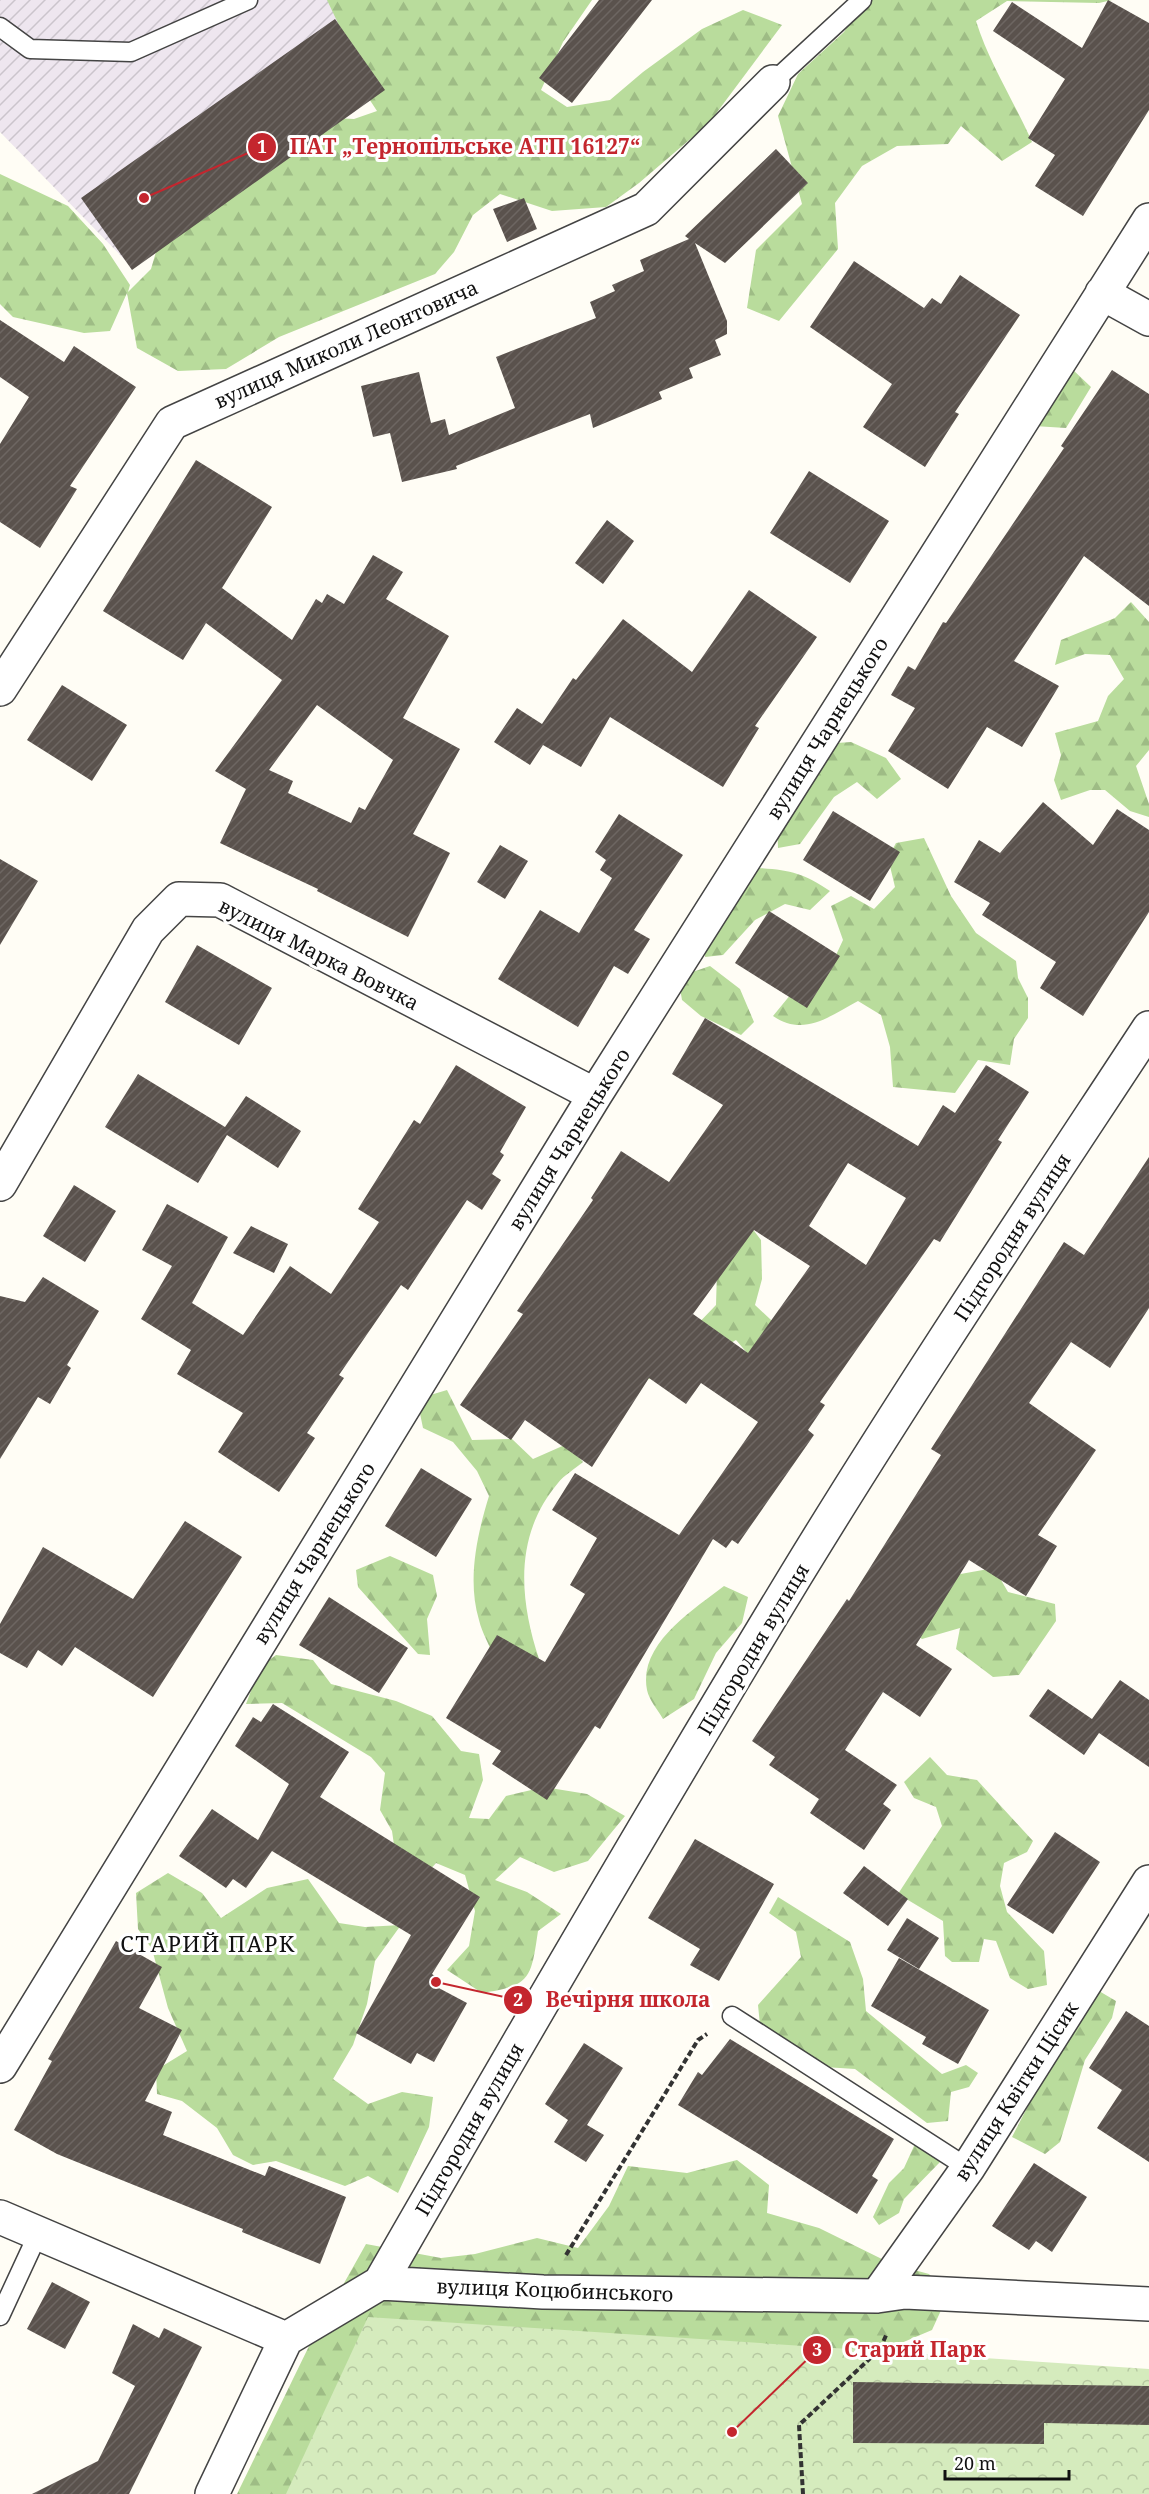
<svg xmlns="http://www.w3.org/2000/svg" width="1149" height="2494" font-family="'Noto Serif',serif">
  <style>
    .industrial { fill: url(#industrial-furrows) }
    .forest { fill: url(#forest-firs) }
    .park { fill: url(#park-crowns) }
    .building { fill: url(#building-hatch); fill-rule: evenodd }
    .lines { fill: none; stroke-linecap: round; stroke-linejoin: round }
    .service-casing { stroke: #444; stroke-width: 21 }
    .minor-casing { stroke: #444; stroke-width: 36 }
    .path { stroke: #333; stroke-width: 4; stroke-dasharray: 6 3; stroke-linecap: butt }
    .service { stroke: #fff; stroke-width: 18 }
    .minor { stroke: #fff; stroke-width: 33 }
    .labels { text-anchor: middle; dominant-baseline: central; stroke-width: 6; stroke-linejoin: round; paint-order: stroke }
    .street-label { font-size: 20px; fill: #111; stroke: #fff }
    .quarter-label { font-size: 22px; letter-spacing: 1.5px; fill: #111; stroke: #fff }
    .leader { fill: none; stroke: #c4262e; stroke-width: 2 }
    .callout-dot { fill: #c4262e; stroke: #fff; stroke-width: 2 }
    .mark-label { font-size: 18px; text-anchor: middle; font-weight: bold; fill: #fff }
    .callout-label { font-size: 21px; text-anchor: middle; font-weight: bold; fill: #c4262e; stroke: #fff; stroke-width: 6; stroke-linejoin: round; paint-order: stroke }
  </style>
  <defs>
    <pattern id="industrial-furrows" width="10" height="10" patternUnits="userSpaceOnUse" patternTransform="scale(1.5)"><rect width="10" height="10" fill="#eee6ef"/><path d="M-1 1l2-2M0 10L10 0M9 11l2-2" fill="none" stroke="#cbc4cc"/></pattern>
    <pattern id="forest-firs" width="22" height="20" patternUnits="userSpaceOnUse" patternTransform="scale(1.5)"><rect width="22" height="20" fill="#b9dc9c"/><path d="M5 1l3.5 6h-7zM16 11l3.5 6h-7z" fill="#9ebc85"/></pattern>
    <pattern id="park-crowns" width="20" height="18" patternUnits="userSpaceOnUse" patternTransform="scale(1.5)"><rect width="20" height="18" fill="#d5ebbd"/><path d="M2 6a3 3 0 1 1 6 0M12 15a3 3 0 1 1 6 0" fill="none" stroke="#b6c8a1"/></pattern>
    <pattern id="building-hatch" width="6" height="6" patternUnits="userSpaceOnUse" patternTransform="scale(1.5)"><rect width="6" height="6" fill="#5a524d"/><path d="M-1 1l2-2M0 6l6-6M5 7l2-2" fill="none" stroke="#6d6662"/></pattern>
  </defs>
  <rect width="100%" height="100%" fill="#fffdf5"/>
  <path class="industrial" d="M0,0H380L129,264L0,132Z"/>
  <path class="forest" d="M327,0H592L563,42L541,90L567,107L610,100L643,72L702,29L743,10L782,25L709,123L639,183L606,207L552,211L500,194L473,215L454,252L435,274L279,337L226,369L178,371L137,348L127,293L110,331L84,333L13,317L0,304V174L68,206L103,244L130,285L128,292L151,269L160,238L315,117L354,119L377,111L358,82L345,38Z
    M864,0H1112L1099,3L1007,1L976,21C989,63 1014,101 1032,142L1002,161L961,126L948,144L897,146L862,166L835,203L838,249L779,321L747,308L756,250L802,204L778,116L798,74L844,32Z
    M1071,368L1091,387L1066,428L1034,426Z
    M1131,602L1149,622V750L1136,766L1149,804V817L1130,811L1105,790H1090L1061,800L1054,780L1061,755L1055,733L1098,721L1108,696L1124,679L1110,655L1085,654L1055,665L1061,640L1115,618Z
    M851,742L886,758L901,779L877,799L857,782L834,797L800,844L778,848L777,820L837,743Z
    M924,838L951,896L976,933L1016,961L1018,978L1028,998V1018L1014,1039L1010,1065L978,1060L955,1093L893,1087L890,1047L881,1015L858,1001C828,1017 804,1037 773,1016L796,988L830,968L843,940L831,906L851,896L874,909L895,887L888,858L896,843Z
    M759,868C790,870 804,873 830,891L810,910L785,904L755,920L723,955L705,957L704,932L736,885Z
    M710,966L740,989L754,1022L741,1035L701,1016L682,1000L678,977Z
    M738,1210L761,1240L762,1279L755,1305L803,1350L768,1377L736,1340L696,1363L643,1381L716,1305L717,1271Z
    M447,1390L472,1440L512,1439L533,1459L567,1444L583,1462C575,1469 564,1475 558,1483C514,1535 519,1598 539,1659H495C490,1646 482,1633 479,1620C467,1580 477,1535 489,1496L477,1471L453,1442L423,1428L417,1399Z
    M390,1556L433,1575L437,1596L427,1619L430,1655L418,1654L358,1587L356,1570Z
    M994,1568L1008,1592L1055,1604L1056,1621L1019,1675L993,1677L956,1649L960,1628L922,1639L900,1622L955,1575Z
    M724,1586L748,1597L742,1623L716,1653L694,1699L663,1719C658,1710 649,1700 647,1690C638,1644 693,1610 724,1586Z
    M276,1655L313,1660L331,1684L396,1701L432,1716L461,1751L479,1754L483,1780L469,1818L489,1819L506,1796L544,1787L587,1794L625,1816L588,1861L554,1872L520,1857L495,1880L527,1892L561,1914L538,1931C531,1978 531,1986 482,1993L447,1970L469,1946L475,1911L465,1875L436,1863L419,1882L398,1873L392,1831L380,1810L385,1773L371,1757L282,1703L246,1704L260,1667Z
    M930,1757L947,1775L977,1780L1033,1841L1027,1852L1004,1863L1000,1886L1007,1912L1044,1951L1047,1985L1028,1989L1010,1978L996,1941L984,1939L979,1962H952L945,1956L943,1921L898,1894L942,1826L936,1807L914,1798L904,1782Z
    M168,1873L202,1893L221,1918L267,1888L308,1879L339,1923L365,1927L401,1925L375,1961L367,2004L353,2045L333,2079L368,2104L402,2092L433,2097L429,2127L398,2193L368,2176L345,2186L276,2161L253,2165L233,2155L217,2128L182,2101L157,2094L156,2070L187,2051L168,2008L152,1949L138,1929L136,1893Z
    M778,1897L850,1942L863,1979L866,2011L942,2074L966,2065L978,2073L969,2087L951,2092L948,2121L927,2123L855,2069L794,2065L762,2045L758,2005L801,1957L796,1932L769,1913Z
    M1099,1991L1116,2001L1112,2018L1085,2060L1060,2142L1045,2154L1012,2137L1029,2104L1026,2088Z
    M928,2140L940,2162L904,2199L899,2213L879,2225L873,2217L889,2183L904,2168L914,2146Z
    M737,2160L769,2185L767,2213L819,2228L892,2264L929,2274L948,2295L932,2330L835,2371L1028,2494H237L311,2342L366,2244L441,2258L475,2254L537,2238L578,2248L609,2206L628,2166L687,2173Z"/>
  <path class="park" d="M368,2317L1149,2369V2494H286Z"/>
  <path class="building" d="M599,0H652L572,103L539,78Z
    M1108,0L1149,23V110L1083,216L1035,186L1055,155L1028,138L1065,79L993,31L1012,2L1082,48Z
    M335,19L385,90L132,270L81,198Z
    M776,149L808,183L725,263L695,243L727,321V334L715,340L721,355L689,368L693,378L659,392L662,399L593,428L590,414L456,466L457,469L402,482L390,433L373,437L361,386L419,372L431,423L445,419L449,435L515,408L496,357L596,318L590,302L615,291L612,285L644,271L640,260L689,239L685,236Z
    M524,198L537,229L507,242L493,209Z
    M854,261L924,308L932,298L941,304L960,275L1020,315L955,412L959,414L925,467L863,427L892,384L810,327Z
    M0,320L64,362L74,346L136,387L70,486L77,489L40,548L0,522V444L29,397L0,377Z
    M1112,370L1149,394V606L1084,556L1014,661L1059,686L1022,747L987,727L948,789L888,751L915,708L891,695L908,666L915,670L943,622L946,623L1064,448L1061,446Z
    M196,460L272,507L222,588L292,640L316,599L322,603L327,594L344,604L373,555L403,572L386,599L449,636L403,718L460,749L413,834L450,853L408,937L317,891L318,889L220,843L246,789L215,771L282,680L206,623L183,660L103,611ZM317,705L393,760L365,810L359,807L351,823L288,793L293,781L269,770Z
    M809,471L889,521L850,583L770,533Z
    M607,520L634,541L603,584L575,563Z
    M749,590L817,637L755,726L759,728L723,787L610,717L581,767L543,745L530,765L494,742L517,708L542,724L573,678L576,680L623,619L692,672Z
    M62,685L127,725L92,781L27,740Z
    M1043,802L1093,845L1117,809L1149,830V912L1083,1016L1040,988L1056,962L982,915L990,903L954,882L979,840L1000,853Z
    M833,811L900,852L870,901L803,860Z
    M619,814L683,855L634,930L650,939L628,974L614,966L578,1027L498,979L540,910L579,933L612,878L600,870L606,860L595,852Z
    M500,845L528,861L505,899L477,882Z
    M0,859L38,881L0,945Z
    M769,911L840,956L807,1008L735,963Z
    M197,945L272,988L239,1045L165,1002Z
    M705,1018L918,1146L943,1105L955,1113L986,1065L1029,1092L998,1140L1002,1142L940,1242L934,1239L820,1402L825,1405L808,1430L814,1435L738,1544L732,1540L726,1548L713,1539L600,1729L595,1726L547,1800L492,1764L501,1751L446,1718L497,1635L545,1662L585,1594L570,1585L597,1538L552,1510L575,1473L679,1535L758,1422L701,1383L686,1404L649,1378L592,1467L525,1420L511,1440L460,1405L523,1314L517,1311L593,1200L591,1198L621,1151L669,1182L723,1105L672,1074ZM848,1163L906,1198L866,1265L809,1226ZM754,1230L810,1266L748,1353L693,1314Z
    M456,1065L526,1107L500,1152L504,1155L492,1174L501,1180L482,1210L467,1200L408,1290L401,1285L339,1375L344,1378L307,1433L315,1438L279,1492L218,1452L243,1413L177,1374L191,1350L141,1319L172,1266L142,1250L167,1204L228,1237L192,1303L243,1335L290,1266L331,1294L379,1222L358,1209L414,1120L420,1124Z
    M138,1074L225,1127L246,1096L301,1131L278,1168L227,1135L198,1183L105,1127Z
    M1149,1157V1308L1110,1368L1071,1342L1029,1403L1096,1450L1038,1535L1057,1546L1026,1596L969,1560L916,1645L952,1669L920,1717L883,1692L845,1750L897,1785L883,1804L891,1810L864,1850L810,1813L819,1799L769,1765L775,1757L752,1741L847,1599L849,1601L941,1455L931,1449L1064,1242L1084,1255Z
    M74,1185L116,1211L85,1262L43,1236Z
    M251,1226L288,1244L274,1273L233,1253Z
    M43,1277L99,1311L67,1365L71,1368L50,1404L38,1397L0,1459V1296L25,1302Z
    M421,1468L472,1499L436,1557L385,1526Z
    M185,1521L242,1557L153,1697L75,1647L62,1666L38,1650L27,1668L0,1653V1624L43,1547L133,1599Z
    M329,1597L408,1648L379,1693L299,1645Z
    M1120,1680L1149,1700V1767L1099,1733L1084,1755L1029,1716L1048,1689L1092,1719Z
    M273,1704L349,1752L320,1797L480,1897L432,1974L439,1979L435,1986L467,2003L434,2062L417,2053L411,2064L356,2033L411,1935L272,1851L246,1888L233,1879L226,1888L179,1856L212,1809L258,1840L289,1784L235,1746L253,1717L261,1722Z
    M1055,1832L1100,1862L1053,1934L1007,1905Z
    M695,1839L774,1884L719,1981L690,1965L700,1949L648,1918Z
    M864,1866L908,1899L888,1926L843,1893Z
    M907,1918L939,1938L919,1969L887,1950Z
    M116,1941L162,1967L139,2008L182,2030L145,2101L172,2112L163,2135L265,2176L269,2166L346,2197L320,2264L242,2232L243,2229L57,2154L14,2130L52,2061L48,2059Z
    M899,1958L989,2010L958,2064L922,2044L926,2037L871,2006Z
    M1126,2011L1149,2026V2162L1097,2128L1122,2090L1089,2068Z
    M730,2039L894,2139L872,2176L878,2180L857,2214L678,2105L698,2072L702,2075Z
    M584,2043L623,2068L587,2125L604,2135L586,2162L554,2142L568,2120L545,2104Z
    M1034,2163L1087,2197L1052,2252L1036,2241L1029,2250L992,2226Z
    M52,2282L90,2302L65,2349L27,2329Z
    M133,2324L159,2338L164,2328L202,2347L129,2494H32L98,2461L135,2386L112,2373Z
    M853,2382L1149,2386V2425L1044,2423V2444L853,2443Z"/>
  <g class="lines">
    <defs>
      <path id="service" d="M0,27L30,49L131,52L248,0
        M773,82L862,0
        M732,2016L968,2168
        M0,2316L38,2234"/>
      <path id="minor" d="M1102,293L1149,319
        M0,689L172,423L646,209L773,82
        M0,1184L148,930L179,899L220,900L595,1095
        M0,2066L595,1095L1149,220
        M0,2217L286,2339L380,2283L543,2292L877,2296L905,2292L1149,2304
        M380,2283C516,2046 654,1809 796,1575C909,1390 1030,1209 1149,1028
        M877,2296L968,2168L1149,1882
        M212,2494L286,2339"/>
    </defs>
    <use href="#service" class="service-casing"/>
    <use href="#minor" class="minor-casing"/>
    <path class="path" d="M566,2255L698,2040L707,2034
      M803,2494L799,2425L880,2349L887,2333"/>
    <use href="#service" class="service"/>
    <use href="#minor" class="minor"/>
  </g>
  <g class="labels">
    <g class="street-label">
      <text transform="translate(346 344) rotate(-24)">вулиця Миколи Леонтовича</text>
      <text transform="translate(827 728) rotate(-58)">вулиця Чарнецького</text>
      <text transform="translate(319 954) rotate(27)">вулиця Марка Вовчка</text>
      <text transform="translate(569 1139) rotate(-58)">вулиця Чарнецького</text>
      <text transform="translate(1012 1237) rotate(-57)">Підгородня вулиця</text>
      <text transform="translate(314 1553) rotate(-58)">вулиця Чарнецького</text>
      <text transform="translate(753 1649) rotate(-59)">Підгородня вулиця</text>
      <text transform="translate(1016 2091) rotate(-57)">вулиця Квітки Цісик</text>
      <text transform="translate(469 2129) rotate(-60)">Підгородня вулиця</text>
      <text transform="translate(555 2290) rotate(2)">вулиця Коцюбинського</text>
    </g>
    <g class="quarter-label">
      <text x="208" y="1943">СТАРИЙ ПАРК</text>
    </g>
  </g>
  <path class="leader" d="M144 198L262 147M436 1982L518 2000M732 2432L817 2350"/>
  <g class="callout-dot">
    <circle cx="144" cy="198" r="6"/>
    <circle cx="436" cy="1982" r="6"/>
    <circle cx="732" cy="2432" r="6"/>
    <circle cx="262" cy="147" r="15"/>
    <circle cx="518" cy="2000" r="15"/>
    <circle cx="817" cy="2350" r="15"/>
  </g>
  <g class="mark-label">
    <text x="262" y="153">1</text>
    <text x="518" y="2006">2</text>
    <text x="817" y="2356">3</text>
  </g>
  <g class="callout-label">
    <text x="465" y="154">ПАТ „Тернопільське АТП 16127“</text>
    <text x="628" y="2007">Вечірня школа</text>
    <text x="915" y="2357">Старий Парк</text>
  </g>
  <path d="M945 2470v9h124v-9" fill="none" stroke="#111111" stroke-width="3"/>
  <text x="954" y="2470" font-size="18" fill="#111111" stroke="#ffffff" stroke-width="4.5" paint-order="stroke">20 m</text>
</svg>
